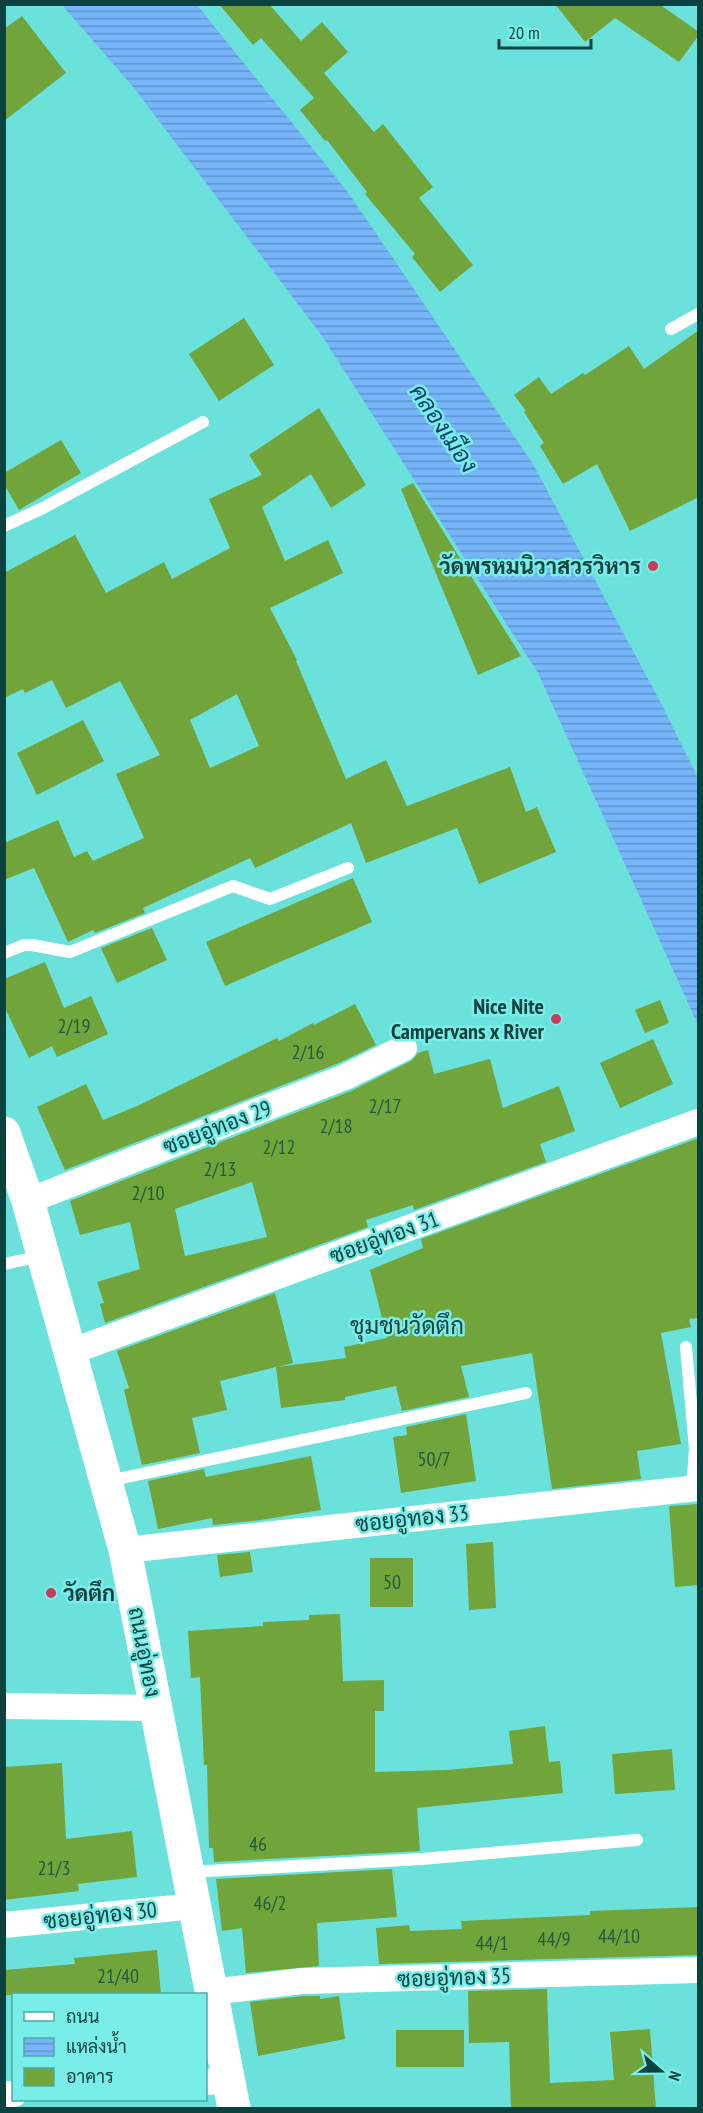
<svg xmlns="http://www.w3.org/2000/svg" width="703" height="2113" font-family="'PT Sans Narrow',Sarabun,sans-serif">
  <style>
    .water { fill: url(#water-rules) }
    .building { fill: #71a43a; fill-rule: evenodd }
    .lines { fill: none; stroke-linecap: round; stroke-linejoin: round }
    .lane { stroke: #fff; stroke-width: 12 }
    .street { stroke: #fff; stroke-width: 26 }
    .secondary { stroke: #fff; stroke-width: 33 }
    .poi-dot { fill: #c93a5c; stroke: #79eee8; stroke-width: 2 }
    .labels { text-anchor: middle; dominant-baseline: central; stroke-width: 5; stroke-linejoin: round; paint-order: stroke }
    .number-label { font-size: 20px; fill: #245a3e }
    .poi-label { font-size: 22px; font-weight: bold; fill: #0b413f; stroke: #79eee8; text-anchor: end }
    .street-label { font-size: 22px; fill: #0b413f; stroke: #79eee8 }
    .water-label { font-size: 24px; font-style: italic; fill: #003e72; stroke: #79eee8 }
    .neighbourhood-label { font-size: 24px; fill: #0b413f; stroke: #79eee8 }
  </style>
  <defs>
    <pattern id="water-rules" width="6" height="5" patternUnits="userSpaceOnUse" patternTransform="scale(1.5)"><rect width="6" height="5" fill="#76b5f9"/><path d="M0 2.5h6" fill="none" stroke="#5f95cb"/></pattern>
  </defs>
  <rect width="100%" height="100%" fill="#6be1db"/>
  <path class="water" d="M62,5H197L347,191L533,464L662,705L698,778V1025L538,673L322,336L134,88Z"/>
  <path class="building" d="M219,4H269L301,41L322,22L348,52L324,73L374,132L383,124L433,187L419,198L473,265L440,292L412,257L415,254L365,194L367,192L327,140L325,141L300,110L314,98L261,38L253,45Z
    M555,4H659L699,32V35L679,62L615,18L585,42Z
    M22,16L66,73L4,121V29Z
    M244,318L274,365L219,401L189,354Z
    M699,330V497L630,531L597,464L563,484L540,446L544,443L524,412L526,411L514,395L539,377L551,394L583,373L585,375L629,346L644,369Z
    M319,408L366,485L331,508L311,474L262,507L285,561L328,540L343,573L270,608L297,660L296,661L346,779L386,760L407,806L510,767L526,812L537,807L556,852L479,884L457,828L366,863L351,823L255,868L250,858L143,908L145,913L95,933L93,930L68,942L34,868L4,880V843L58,820L74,857L87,851L93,861L144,838L116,774L160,755L120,681L66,708L52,680L25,693L23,689L4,698V573L75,535L106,593L164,562L172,579L230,548L209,499L262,475L249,455ZM237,694L259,746L210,768L190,720Z
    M61,440L81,473L19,510L4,484V473Z
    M413,483L521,656L478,675L401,489Z
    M83,720L104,761L37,795L17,753Z
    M353,878L372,922L225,986L206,942Z
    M152,928L167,960L117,983L101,948Z
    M45,962L64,1008L91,996L108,1034L57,1057L52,1046L29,1058L4,1006V979Z
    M660,1000L669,1023L645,1033L635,1010Z
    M355,1004L376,1045L339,1063L65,1170L37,1107L86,1084L103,1120L137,1106L277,1038L279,1041L313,1023L314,1025Z
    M653,1039L673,1084L620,1108L600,1063Z
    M428,1050L434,1074L490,1059L503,1108L559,1086L575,1131L540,1144L546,1162L414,1210L413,1205L366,1220L368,1227L105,1323L100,1304L104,1303L97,1282L140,1269L130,1222L80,1235L70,1201L351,1091L411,1061L418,1053ZM252,1182L267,1237L185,1256L175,1209Z
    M699,1138V1318L689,1319L691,1327L661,1333L681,1444L637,1451L641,1479L552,1489L532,1353L461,1366L469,1397L402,1411L396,1386L345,1397V1400L281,1408L276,1367L220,1381L227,1410L192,1418L200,1453L142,1465L124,1390L129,1388L117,1351L275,1293L293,1363L277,1367L346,1358L344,1347L387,1338L370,1270L423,1248L421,1239Z
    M466,1414L476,1481L401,1493L393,1437L407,1435L406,1427Z
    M311,1456L321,1510L261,1520L213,1525L212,1518L158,1529L148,1481L204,1469L206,1477Z
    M699,1504V1585L675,1587L669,1506Z
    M493,1542L496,1608L469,1610L466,1544Z
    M250,1552L253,1572L220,1577L217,1555Z
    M370,1558H413V1607H370Z
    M340,1614L343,1681L384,1680V1711H375V1772L447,1770L513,1764L509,1731L545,1726L549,1762L560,1761L563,1793L417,1808L420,1851L214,1862L213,1848H209L207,1765H204L200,1677L191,1678L188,1631L263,1626V1622L309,1620V1615Z
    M672,1749L675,1790L615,1794L612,1754Z
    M62,1763L66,1839L132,1831L137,1877L78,1884L79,1891L4,1900V1767Z
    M392,1869L397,1917L317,1923L319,1966L246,1973L242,1928L222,1931L216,1879Z
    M699,1907V1955L379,1964L376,1928L409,1925L410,1931L462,1929L461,1921L590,1915V1911Z
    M157,1950L161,1995H4V1970L75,1964L74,1958Z
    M547,1989L550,2083L614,2080L610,2032L650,2029L656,2109H511L509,2042L469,2043L468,1991Z
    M303,1996H320V1999L339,1996L345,2039L258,2056L250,2002Z
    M396,2030H464V2067H396Z"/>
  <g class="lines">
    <path class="lane" d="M671,329L698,314
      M4,526L43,508L203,422
      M4,953L24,945H32L70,952L233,886L270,899L348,868
      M4,1264L42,1256
      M686,1347L695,1449L692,1489
      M108,1481L526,1393
      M189,1872L422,1859L637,1840"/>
    <path class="street" d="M28,1201L345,1077L404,1048
      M70,1352L698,1122
      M125,1550L698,1488
      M4,1706L156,1708
      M4,1925L195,1906
      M211,1992L302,1981L698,1970
      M206,2082L229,2081
      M4,2094H14"/>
    <path class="secondary" d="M4,1133L28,1201L125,1550L234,2108"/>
  </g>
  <g class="poi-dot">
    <circle cx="653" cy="566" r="6"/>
    <circle cx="556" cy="1019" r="6"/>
    <circle cx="51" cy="1593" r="6"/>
  </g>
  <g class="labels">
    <g class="number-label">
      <text x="74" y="1026">2/19</text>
      <text x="308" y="1052">2/16</text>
      <text x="385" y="1106">2/17</text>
      <text x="336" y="1126">2/18</text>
      <text x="279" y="1147">2/12</text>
      <text x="220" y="1169">2/13</text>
      <text x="148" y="1193">2/10</text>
      <text x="434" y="1459">50/7</text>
      <text x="392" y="1582">50</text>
      <text x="258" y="1844">46</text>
      <text x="54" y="1868">21/3</text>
      <text x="270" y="1903">46/2</text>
      <text x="619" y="1936">44/10</text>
      <text x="554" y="1939">44/9</text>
      <text x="492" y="1943">44/1</text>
      <text x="118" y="1976">21/40</text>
    </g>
    <g class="poi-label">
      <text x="641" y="566">วัดพรหมนิวาสวรวิหาร</text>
      <text x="544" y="1006">Nice Nite<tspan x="544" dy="25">Campervans x River</tspan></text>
      <text x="63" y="1593" text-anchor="start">วัดตึก</text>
    </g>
    <g class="street-label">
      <text transform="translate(217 1127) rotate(-21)">ซอยอู่ทอง 29</text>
      <text transform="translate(384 1237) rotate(-20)">ซอยอู่ทอง 31</text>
      <text transform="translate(412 1518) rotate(-6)">ซอยอู่ทอง 33</text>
      <text transform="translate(145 1652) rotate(79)">ถนนอู่ทอง</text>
      <text transform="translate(100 1915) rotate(-6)">ซอยอู่ทอง 30</text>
      <text transform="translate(454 1977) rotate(-2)">ซอยอู่ทอง 35</text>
    </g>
    <g class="water-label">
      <text transform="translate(444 428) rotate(56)">คลองเมือง</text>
    </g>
    <g class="neighbourhood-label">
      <text x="407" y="1325">ชุมชนวัดตึก</text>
    </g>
  </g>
  <rect width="703" height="2113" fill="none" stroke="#0b413f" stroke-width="12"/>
  <rect x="12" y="1993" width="195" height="108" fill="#79eee8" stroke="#4da9a4" stroke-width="1.5"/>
  <rect x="24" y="2012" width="30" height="9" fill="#ffffff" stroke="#4da9a4" stroke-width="1.5"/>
  <text x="66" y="2023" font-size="18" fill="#0b413f">ถนน</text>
  <rect x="24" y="2038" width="30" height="18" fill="url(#water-rules)" stroke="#4da9a4" stroke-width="1.5"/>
  <text x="66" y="2053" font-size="18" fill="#0b413f">แหล่งน้ำ</text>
  <rect x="24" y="2068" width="30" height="18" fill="#71a43a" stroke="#4da9a4" stroke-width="1.5"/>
  <text x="66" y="2083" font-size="18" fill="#0b413f">อาคาร</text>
  <g transform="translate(661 2071) rotate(110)" stroke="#79eee8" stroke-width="4.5" paint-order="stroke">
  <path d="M0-4.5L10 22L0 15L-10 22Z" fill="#0b413f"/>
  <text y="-9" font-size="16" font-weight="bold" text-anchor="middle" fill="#0b413f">N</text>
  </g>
  <path d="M499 39v9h92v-9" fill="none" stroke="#0b413f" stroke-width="3"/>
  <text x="508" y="39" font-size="18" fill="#0b413f" stroke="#79eee8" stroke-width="4.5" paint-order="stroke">20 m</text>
</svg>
